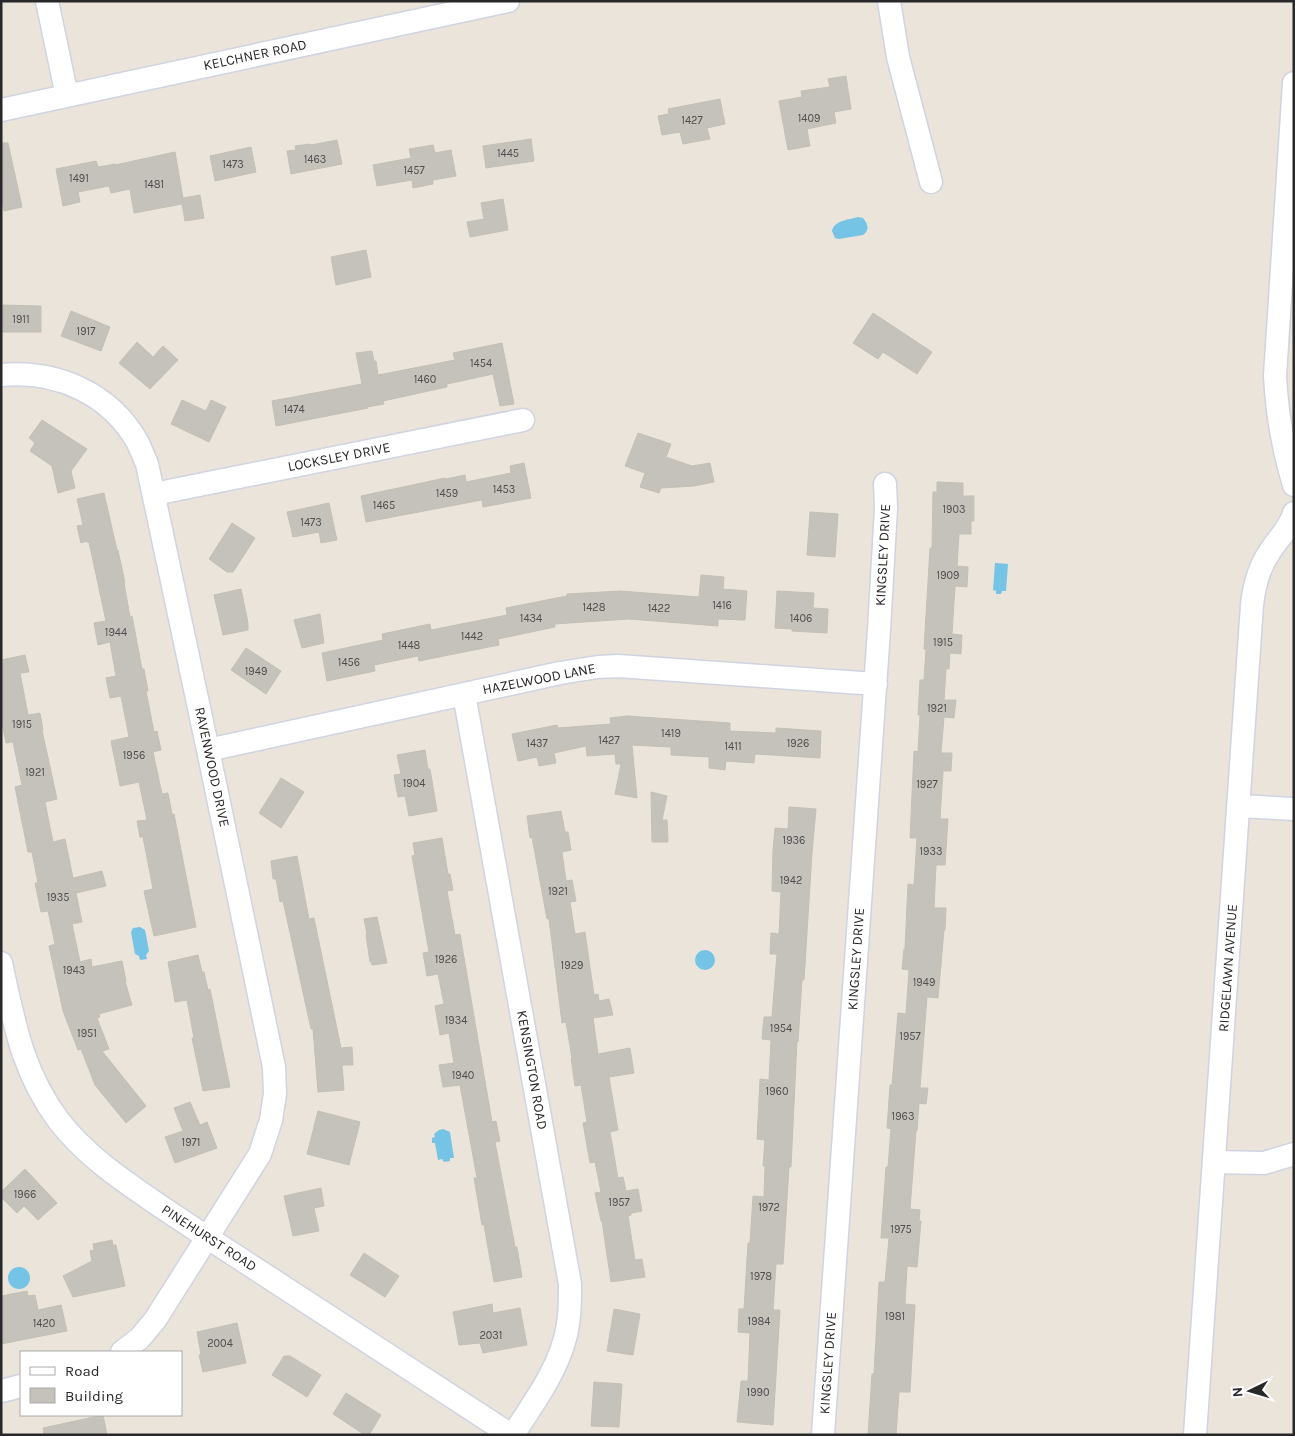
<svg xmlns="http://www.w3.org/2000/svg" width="1295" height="1436" font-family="Karla,sans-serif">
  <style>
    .water { fill: #75c3e5 }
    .building { fill: #c5c1bb; stroke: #c5c0b5 }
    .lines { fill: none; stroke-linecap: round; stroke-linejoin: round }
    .minor-casing { stroke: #d1d3e0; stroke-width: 25 }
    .minor { stroke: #fff; stroke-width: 22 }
    .labels { text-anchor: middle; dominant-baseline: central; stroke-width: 5; stroke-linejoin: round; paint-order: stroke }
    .number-label { font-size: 11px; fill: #4f4e4d }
    .street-label { font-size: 14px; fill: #282828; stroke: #fff }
  </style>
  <rect width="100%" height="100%" fill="#eae4db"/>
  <path class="water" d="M858,217L863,218C868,224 870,230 863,235L839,239L835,238L832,231C835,220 848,220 858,217Z
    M995,563L1008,564L1006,591H1002L1001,594H996V591L993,590Z
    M140,927L145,930L149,951L146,955L147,959L140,960L139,956L135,954L131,932L133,928Z
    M695 960a10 10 0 1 1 20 0a10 10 0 1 1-20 0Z
    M443,1129L450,1132L454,1158H450V1161L444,1162L442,1159L438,1160L435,1143H432V1138L435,1137L434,1134L439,1130Z
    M8 1278a11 11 0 1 1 22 0a11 11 0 1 1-22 0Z"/>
  <path class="building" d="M846,76L851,109L834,112L836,123L807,129L810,146L788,150L779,101L802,97L801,91L830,87L828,79Z
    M720,99L725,124L707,128L710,139L683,144L680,132L662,135L658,116L669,114L668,109Z
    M531,139L534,161L486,168L483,146Z
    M337,140L342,164L291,174L287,151L296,150L295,146L310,144L311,145Z
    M1,143H8L22,207L4,211L1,196Z
    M433,145L435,153L451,150L456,176L433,180V184L413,188L412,180L377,186L373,165L411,158L409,149Z
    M251,147L256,172L215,181L210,156Z
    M175,152L183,198L200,195L204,218L185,221L182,204L134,213L130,189L111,193L109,186L78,192L80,202L63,206L56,169L96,161L98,167L115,164V165Z
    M503,199L508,230L470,237L467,222L484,219L481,203Z
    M366,250L371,277L336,285L331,257Z
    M1,305L41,306V332H1Z
    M71,311L110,327L101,351L61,336Z
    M873,313L932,352L917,374L883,352L878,359L853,343Z
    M137,342L153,357L163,346L178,360L150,389L119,363Z
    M502,343L514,404L500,406L493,374L447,384V387L383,401L384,404L367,407L368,408L276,426L272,401L362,384L356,353L372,351L374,361H376L378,375L455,360L453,353Z
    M182,400L206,411L211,400L226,407L209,442L171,424Z
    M42,420L87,449L71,471L75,488L58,493L52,466L30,451L35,443L29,438Z
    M638,433L671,444L666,457L692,466L710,463L714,482L694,486L661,488L659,493L640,487L645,473L625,466Z
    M524,463L531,498L483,507L482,500L366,522L361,496L445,478L446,479L465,475L466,482L511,473L510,466Z
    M937,482L963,483V496H974V521H971V534H959L957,566L968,567L967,587L955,586L952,634L962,635L961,654L950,653L949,669H946L944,700H956L954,718L944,717L941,753H952L951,771H943L940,819H948L945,865H936L934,908H946L945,930H944L938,998L927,997L920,1088H928L926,1104L919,1103L917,1131H916L910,1209L920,1210L919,1221H921L917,1267L907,1266L905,1304L915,1305L910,1392H899L896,1435H868L872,1374H874L879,1282H885L889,1238H881L886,1167H888L891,1129L887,1128L890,1085H892L898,1013L906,1014L909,970L902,969L904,949H905L908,884L914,885L917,838H910L914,751L918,752L920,715H918L920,680H924L926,649H924L930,548H932L933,492H937Z
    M104,493L117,550H118L125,583H124L130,617L132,616L142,669H144L148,691H146L154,732L157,731L161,750L153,752L162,794L168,793L172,814H174L196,927L154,936L144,891L153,889L143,837H140L137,821L147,820L139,782L120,786L111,741L129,737L121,696L110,698L106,678L116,676L110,642L98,645L94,623L106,621L89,542L88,543L87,541L81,543L77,526L83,525L77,499Z
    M329,503L337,540L321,543L319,532L293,537L287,512Z
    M810,512L838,514L835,557L807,555Z
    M232,523L255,538L233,572H227L209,559Z
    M701,575L724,577L723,589L747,591L745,620L718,619V626L629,619L555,624V627L498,639L499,645L419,661L418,656L374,665L375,671L327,681L322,653L383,640L382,634L430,624L431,630L507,615L506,608L567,596V594L620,591L699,597Z
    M241,589L248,623V630L223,635L214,595Z
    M777,591L814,593L813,608L828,609L827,633L792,631V629L775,628Z
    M320,614L324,643L302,648L294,620Z
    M246,648L281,671L266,694L231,670Z
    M25,655L29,672L20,673L28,715L40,713L43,730H42L57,799L45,802L53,842L65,839L73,878L102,871L106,886L76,893L82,922L72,924L80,962L91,959L92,967L122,961L126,981H125L132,1005L99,1014L100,1017L97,1018L109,1049L102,1051L146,1106L126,1123L95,1085L81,1049L78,1050L63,1011L49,946L55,944L48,911L41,912L35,883H38L32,852H28L15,787L22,785L13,742L6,743L1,718V660Z
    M627,716L730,723V731L776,733V728L821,731L820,758L755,754L754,763L726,761L725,770L709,768V757L671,755V747L632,745L637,798L615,794L621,764H616L615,754L587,756L586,746L554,753L556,763L539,766L537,757L518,761L512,734L557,725L558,728L611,724L610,718Z
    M425,750L428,769H430L437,811L409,816L405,796L398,797L394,775L401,774L397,755Z
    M281,778L304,792L281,828L259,813Z
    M651,792L667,796L662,820H667L668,842H652Z
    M789,807L816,809L812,853L804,980H802L798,1042L797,1041L791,1167H789L783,1264H776L773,1310H780L773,1425L737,1422L741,1381H748L750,1333L738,1332L739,1309H744L748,1243H750L753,1196L764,1197L765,1166H763L765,1140L757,1139L760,1079L769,1080L771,1040L762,1039L764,1017H772L777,954H770L771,933L779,934L781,892L772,891L773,850L775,828L788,829Z
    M561,811L565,832H568L571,850L562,852L566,881L572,880L576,901L570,902L575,934L585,932L594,995L598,994L599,1001L609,999L613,1015L593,1018L598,1054L630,1048L634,1073L609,1077L618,1130L610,1132L618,1178L623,1177L626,1191L638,1189L642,1211L631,1213V1215L628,1216L635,1260L642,1259L645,1277L611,1282L602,1221H601L595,1193L601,1192L595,1162L590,1163L583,1123L587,1122L581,1085L575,1086L571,1058H572L566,1022L562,1023L549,919H547L532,837L530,838L527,816Z
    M442,838L448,874H450L453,890L447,891L455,935L460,934L492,1122L496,1121L500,1141L495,1142L513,1236L515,1247H517L522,1277L494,1282L484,1225H482L474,1178H477L460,1085L443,1087L439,1065L454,1063L449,1033L440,1035L435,1006L444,1004L438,974L427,976L423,953L429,952L412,856L415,855L413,843Z
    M297,856L309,919L314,918L341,1048L352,1047L353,1065H342L344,1090L318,1092L313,1029H311L283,901L280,902L276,879H273L271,861Z
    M377,917L387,963L372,965L371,961L370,962L366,935L367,934L364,919Z
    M198,955L202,972H204L208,990L210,989L230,1087L203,1091L192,1038H194L187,1000L175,1002L168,962Z
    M190,1102L200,1125L207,1122L217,1148L175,1163L165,1137L183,1131L174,1108Z
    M318,1111L360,1122L349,1165L307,1154Z
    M25,1169L57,1203L38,1220L24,1206L17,1213L1,1197V1192Z
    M321,1188L324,1206L314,1208L319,1231L293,1236L284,1196Z
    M112,1240L113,1245H116L125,1286L73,1297L63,1276L92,1261L90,1251L94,1250L93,1244Z
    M364,1253L399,1276L385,1297L350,1275Z
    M27,1291L28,1296L35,1295L38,1310L61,1305L67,1331L1,1344V1296Z
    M492,1304L493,1313L520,1308L527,1345L483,1353L480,1343L459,1345L453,1312Z
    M614,1309L640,1314L633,1355L607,1351Z
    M237,1323L246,1363L203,1372L199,1355H201L197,1332Z
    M284,1356H290L321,1375L307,1397L272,1375Z
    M594,1382L622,1384L619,1427L591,1426Z
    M346,1393L381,1415L369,1435H365L333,1414Z
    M103,1415L107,1435H44L43,1428Z"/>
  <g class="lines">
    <defs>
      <path id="minor" d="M47,1L67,96
        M889,1L898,57L931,182
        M1294,83L1275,376C1277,414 1283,449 1294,485
        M1,110L508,1
        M1,375C57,370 110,393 138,443C141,450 144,457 147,464L208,750L274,1067L275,1094L271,1120L260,1154L155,1320L140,1338L122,1352
        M154,494L523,420
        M464,694L570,1284C570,1303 570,1323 564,1342C554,1376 532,1405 513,1435
        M208,750L560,673L598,667L618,666L876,684
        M1239,806L1294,809
        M1,963C14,1022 22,1072 59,1121C86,1156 121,1179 157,1204C184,1222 211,1240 239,1258C330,1317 421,1376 511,1435
        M1214,1162L1264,1163L1294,1154
        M1,1391L21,1386
        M823,1435L879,630L886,508L885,484
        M1195,1435L1252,605C1254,587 1258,569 1269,553C1277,539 1290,529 1294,513"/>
    </defs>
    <use href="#minor" class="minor-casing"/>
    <use href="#minor" class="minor"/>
  </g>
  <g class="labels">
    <g class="number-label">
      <text x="809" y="118">1409</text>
      <text x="692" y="120">1427</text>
      <text x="508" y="153">1445</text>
      <text x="315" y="159">1463</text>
      <text x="233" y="164">1473</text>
      <text x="414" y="170">1457</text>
      <text x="79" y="178">1491</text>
      <text x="154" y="184">1481</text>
      <text x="21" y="319">1911</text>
      <text x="86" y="331">1917</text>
      <text x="481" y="363">1454</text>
      <text x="425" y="379">1460</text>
      <text x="294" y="409">1474</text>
      <text x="504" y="489">1453</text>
      <text x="447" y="493">1459</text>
      <text x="384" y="505">1465</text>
      <text x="954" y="509">1903</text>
      <text x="311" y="522">1473</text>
      <text x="948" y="575">1909</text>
      <text x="722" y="605">1416</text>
      <text x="594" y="607">1428</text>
      <text x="659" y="608">1422</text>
      <text x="531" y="618">1434</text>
      <text x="801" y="618">1406</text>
      <text x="116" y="632">1944</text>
      <text x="472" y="636">1442</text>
      <text x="943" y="642">1915</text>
      <text x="409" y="645">1448</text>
      <text x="349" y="662">1456</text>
      <text x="256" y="671">1949</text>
      <text x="937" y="708">1921</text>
      <text x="22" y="724">1915</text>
      <text x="671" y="733">1419</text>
      <text x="609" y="740">1427</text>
      <text x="537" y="743">1437</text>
      <text x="798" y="743">1926</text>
      <text x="733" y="746">1411</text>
      <text x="134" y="755">1956</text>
      <text x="35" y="772">1921</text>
      <text x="414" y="783">1904</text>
      <text x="927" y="784">1927</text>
      <text x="794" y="840">1936</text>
      <text x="931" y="851">1933</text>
      <text x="791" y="880">1942</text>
      <text x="558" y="891">1921</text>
      <text x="58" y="897">1935</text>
      <text x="446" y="959">1926</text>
      <text x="572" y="965">1929</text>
      <text x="74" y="970">1943</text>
      <text x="924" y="982">1949</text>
      <text x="456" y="1020">1934</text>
      <text x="781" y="1028">1954</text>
      <text x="87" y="1033">1951</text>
      <text x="910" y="1036">1957</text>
      <text x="463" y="1075">1940</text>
      <text x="777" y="1091">1960</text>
      <text x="903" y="1116">1963</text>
      <text x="191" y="1142">1971</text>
      <text x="25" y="1194">1966</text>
      <text x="619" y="1202">1957</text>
      <text x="769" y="1207">1972</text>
      <text x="901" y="1229">1975</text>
      <text x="761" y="1276">1978</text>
      <text x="895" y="1316">1981</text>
      <text x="759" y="1321">1984</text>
      <text x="44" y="1323">1420</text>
      <text x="491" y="1335">2031</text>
      <text x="220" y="1343">2004</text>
      <text x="758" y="1392">1990</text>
    </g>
    <g class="street-label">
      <text transform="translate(255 55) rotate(-12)">KELCHNER ROAD</text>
      <text transform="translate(339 457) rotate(-11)">LOCKSLEY DRIVE</text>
      <text transform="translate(883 555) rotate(-87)">KINGSLEY DRIVE</text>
      <text transform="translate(539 679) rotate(-11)">HAZELWOOD LANE</text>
      <text transform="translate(212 767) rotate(78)">RAVENWOOD DRIVE</text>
      <text transform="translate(856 959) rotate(-86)">KINGSLEY DRIVE</text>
      <text transform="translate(1228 968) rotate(-86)">RIDGELAWN AVENUE</text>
      <text transform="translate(532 1070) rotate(80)">KENSINGTON ROAD</text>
      <text transform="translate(209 1238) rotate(33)">PINEHURST ROAD</text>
      <text transform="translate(828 1363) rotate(-86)">KINGSLEY DRIVE</text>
    </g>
  </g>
  <rect width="1295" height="1436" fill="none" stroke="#282828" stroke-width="5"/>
  <rect x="20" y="1351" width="162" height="65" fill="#ffffff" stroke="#a9a9a9"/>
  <rect x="30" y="1367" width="25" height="8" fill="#ffffff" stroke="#a9a9a9"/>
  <text x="65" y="1376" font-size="15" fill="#282828">Road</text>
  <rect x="30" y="1388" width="25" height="15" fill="#c5c1bb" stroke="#a9a9a9"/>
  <text x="65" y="1401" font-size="15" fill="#282828">Building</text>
  <g transform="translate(1250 1391) rotate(265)" stroke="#ffffff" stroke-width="4" paint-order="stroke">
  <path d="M0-4L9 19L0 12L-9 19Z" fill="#282828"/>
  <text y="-8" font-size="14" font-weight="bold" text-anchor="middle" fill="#282828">N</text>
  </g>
</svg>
